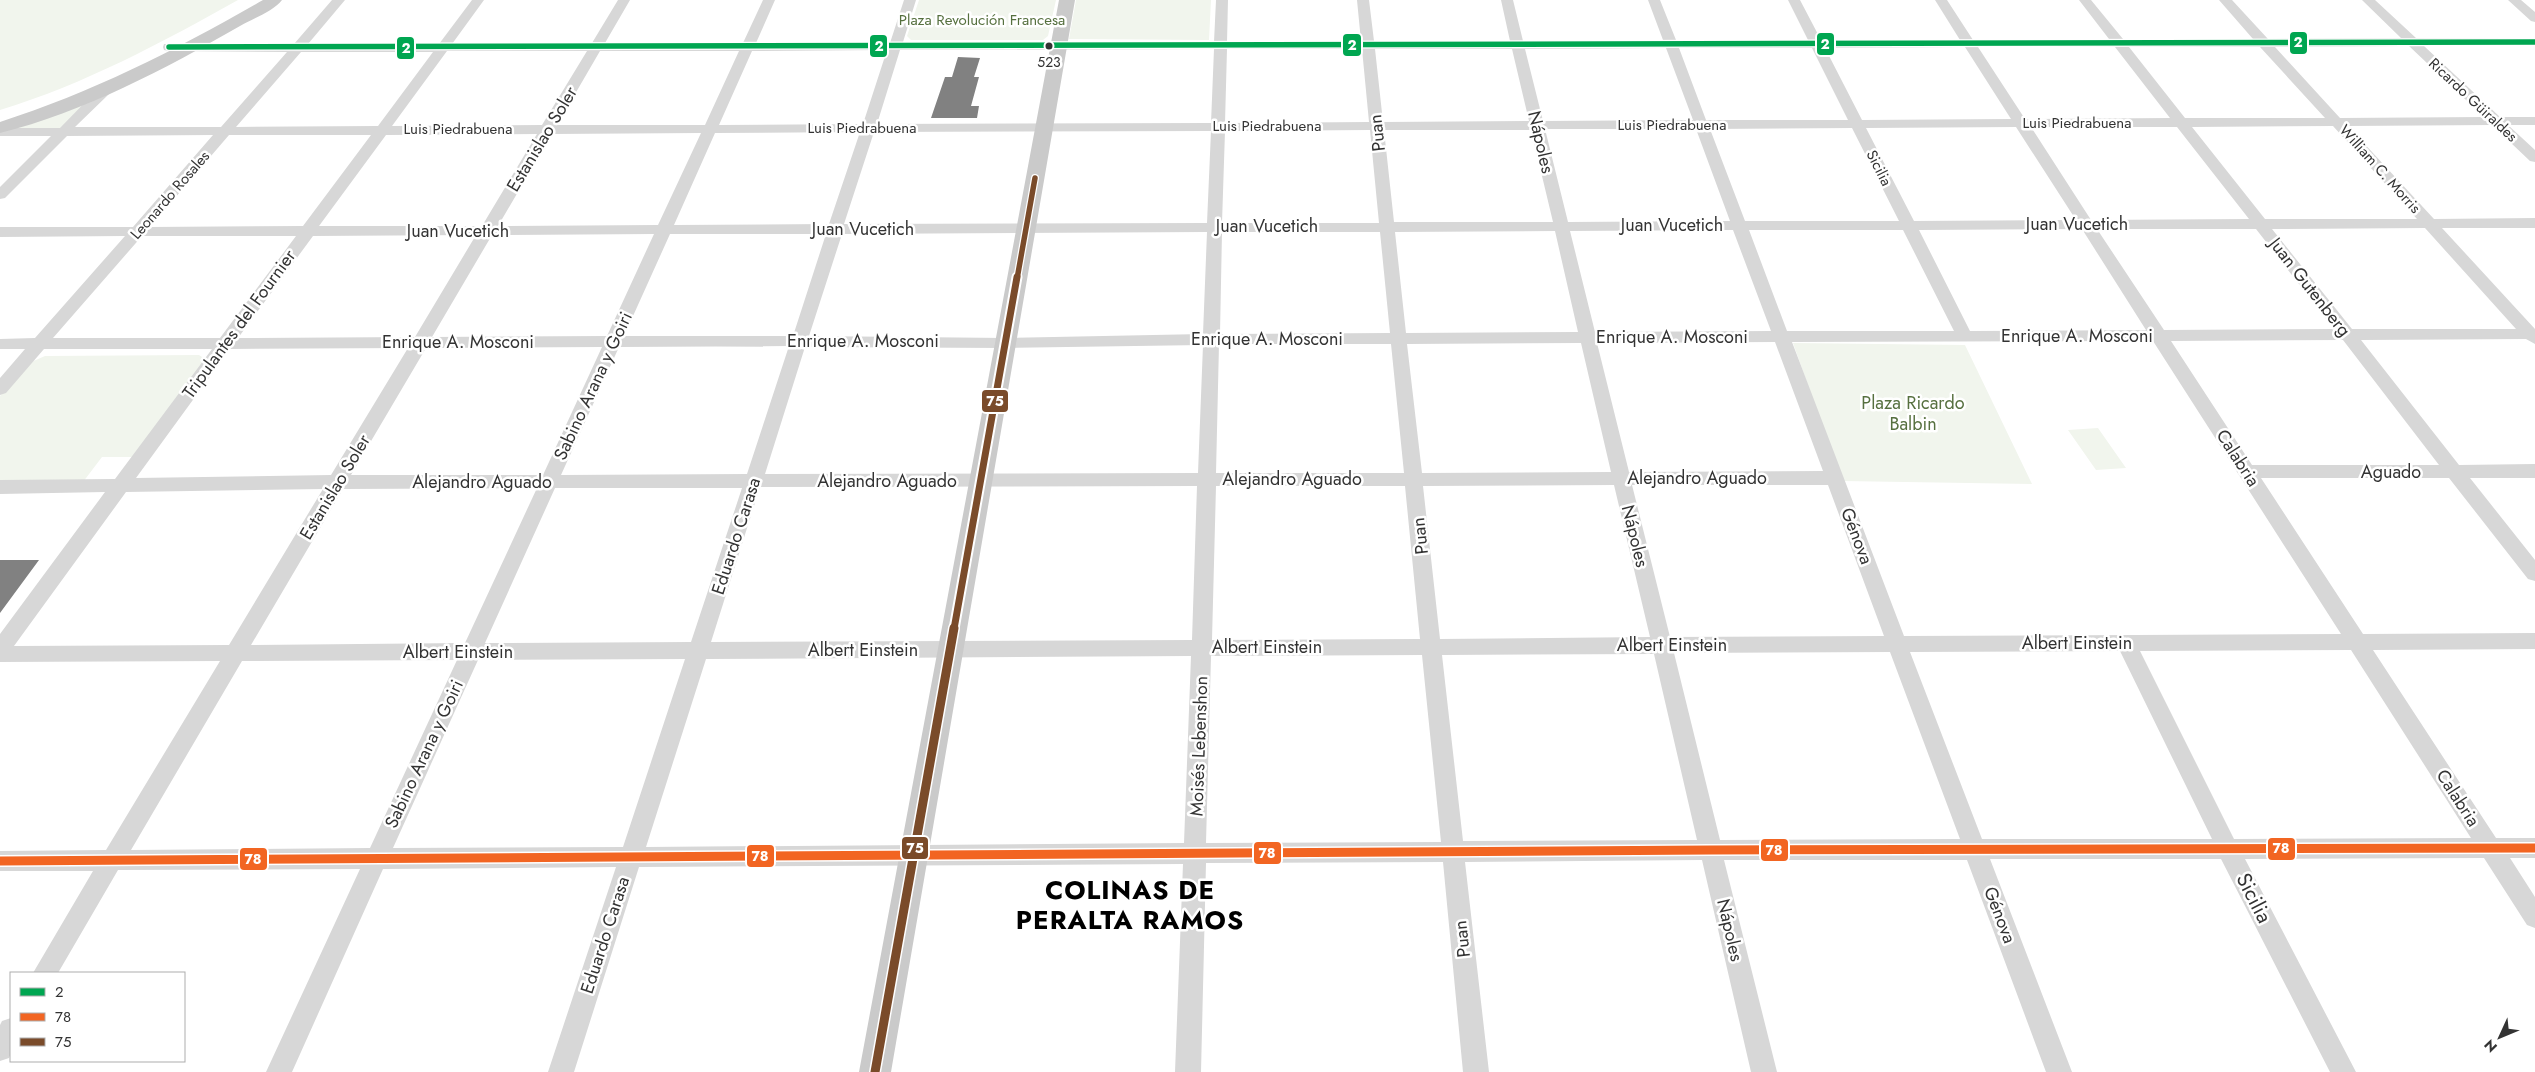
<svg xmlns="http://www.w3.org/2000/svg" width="2535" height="1072" font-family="Jost,sans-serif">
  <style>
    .green { fill: #f1f5ed }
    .building { fill: #818181 }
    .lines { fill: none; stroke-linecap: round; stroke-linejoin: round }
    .minor { fill: #d7d7d7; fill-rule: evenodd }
    .major { fill: #cacaca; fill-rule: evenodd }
    .bus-1-casing { stroke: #fff; stroke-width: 8 }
    .bus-2-casing { stroke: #fff; stroke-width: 12 }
    .bus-3-far2-casing { stroke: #fff; stroke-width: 8 }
    .bus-3-far1-casing { stroke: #fff; stroke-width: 11 }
    .bus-3-casing { stroke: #fff; stroke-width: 12 }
    .bus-1 { stroke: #00a651; stroke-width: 5.5 }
    .bus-2 { stroke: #f26522; stroke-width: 9 }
    .bus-3-far2 { stroke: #7a4b2a; stroke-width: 5.5 }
    .bus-3-far1 { stroke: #7a4b2a; stroke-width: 7 }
    .bus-3 { stroke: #7a4b2a; stroke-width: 9 }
    .bus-dot { fill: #333; stroke: #fff; stroke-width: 2 }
    .labels { text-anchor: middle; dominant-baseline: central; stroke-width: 5; stroke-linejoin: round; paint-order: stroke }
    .far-bus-label { font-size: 14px; fill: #333; stroke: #fff }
    .far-park-label { font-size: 15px; fill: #56703f; stroke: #fff }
    .far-street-label { font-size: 15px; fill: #333; stroke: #fff }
    .street-label { font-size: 18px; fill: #333; stroke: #fff }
    .park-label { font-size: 18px; fill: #56703f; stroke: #fff }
    .near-street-label { font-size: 21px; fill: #333; stroke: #fff }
    .near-district-label { font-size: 26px; font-weight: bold; letter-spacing: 1px; fill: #000; stroke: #fff }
    .line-badge { stroke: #fff; stroke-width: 2 }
    .badge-label { font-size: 14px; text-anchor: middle; font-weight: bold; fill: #fff }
  </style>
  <rect width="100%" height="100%" fill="#fff"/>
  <path class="green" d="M0,0H238C161,43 85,84 0,110Z
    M919,0H1056L1048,36L1043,40H911L907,36Z
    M1076,0H1211L1209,40L1069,39Z
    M89,102L60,130L16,128Z
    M1793,343L1965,345L2032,484L1842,481Z
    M199,355L205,359L136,457H102L83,482L0,483V396L29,363L45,356Z
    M2098,428L2126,468L2096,470L2068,430Z"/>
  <path class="building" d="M958,57L980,58L974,77H979L971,106H979L977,118H931L945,77H952Z
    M0,560H39L0,613Z"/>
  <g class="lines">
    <path class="minor" d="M332,0H345L308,44H439L472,0H484L452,44L592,43L618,0H630L605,43H743L763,0H775L756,43H890L904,0H916L903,42H1214L1216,0H1228L1227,42L1361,41L1357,0H1369L1374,41H1510L1501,0H1513L1523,41L1663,40L1648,0H1660L1676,40H1808L1788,0H1800L1821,40H1960L1935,0H1947L1973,40L2109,39L2079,0H2091L2123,39H2253L2219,0H2232L2268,39L2401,38L2362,0H2375L2416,38H2535V46H2424L2500,117H2535V125H2508L2535,150V162L2530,161L2492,125L2348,126L2434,219L2535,218V228H2442L2535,329V344L2526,339L2361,340L2459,465L2535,464V478H2470L2535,560V581L2528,579L2449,478H2261L2363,634L2535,633V649L2373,650L2496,838H2535V858H2510L2535,897V928L2527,925L2484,858L2245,859L2356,1072H2330L2221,859H1990L2072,1072H2046L1967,860H1724L1777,1072H1751L1702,860L1465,862L1489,1072H1463L1443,862L1206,863L1201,1072H1175L1183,864L639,867L574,1072H548L616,867L383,869L292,1072H266L360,869L118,870L58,973H33L93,871H0V851L106,850L220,661L0,662V634L105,492L0,494V480L115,479L212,349H44L6,393L0,395V378L25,349H0V339L35,338L125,236L0,237V227H133L213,135L67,136L5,198L0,199V187L51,136H0V128H60L99,88H109L111,91L109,94L75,127H221L287,52L169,51L164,50L163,47L164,44H294ZM2409,46L2484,117L2340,118L2275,47ZM1965,47L2011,119L1862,120L1825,48ZM1978,47H2115L2170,118L2025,119ZM2129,47H2260L2325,118H2185ZM1666,48L1693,120L1543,121L1525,49ZM1679,48H1812L1848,120H1706ZM1214,49L1211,123L877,124L900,50ZM1227,49H1362L1369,122L1225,123ZM1375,49H1512L1529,121L1383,122ZM887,50L863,124L719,125L752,51ZM447,51H587L542,125L392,126ZM600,51H739L705,125H557ZM301,52H433L378,126L236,127ZM2333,126L2417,219H2265L2192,127ZM2016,127L2076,220L1914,221L1866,128ZM2031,127H2177L2249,219L2091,220ZM1852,128L1899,221H1745L1710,129ZM1545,129H1696L1730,221L1568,222ZM1370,130L1379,223H1222L1225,131ZM1384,130H1531L1553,222H1394ZM1211,131L1207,223L844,224L874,132ZM860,132L829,224L674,225L715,133ZM701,133L658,225L498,226L552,134ZM537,134L482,226H319L386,135ZM229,135H371L303,226L150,227ZM2425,228L2516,329H2352L2272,229ZM2082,229L2146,330L1970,331L1919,230ZM2097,229H2256L2334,329L2164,330ZM1733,230L1771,331L1595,332L1570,231ZM1749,230H1903L1954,331H1787ZM1555,231L1578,332L1406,333L1395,232ZM1207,232L1203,334L1006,338L809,336L842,234ZM1222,232H1380L1390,333L1220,334ZM654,234L607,336L432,337L492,235ZM670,234H826L793,336H624ZM476,235L415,337L238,338L313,236ZM142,236H296L220,338H53ZM2343,340L2439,465H2252L2171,341ZM2153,341L2341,634L1904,636L1792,342ZM1775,342L1823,471L1629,472L1597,343ZM1581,343L1611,472L1422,473L1407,344ZM1219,344H1391L1404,473H1216ZM1203,345L1198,473L765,474L805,347L1006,348ZM789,346L747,474L561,475L619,347ZM602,347L543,475H351L426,348ZM408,348L331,475L136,478L230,349ZM1614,485L1650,637L1440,639L1423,486ZM1632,485H1828L1884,636L1670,637ZM1197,486L1192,640L711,642L760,487ZM1216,486H1405L1420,639L1212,640ZM537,488L465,643L251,645L343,489ZM555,488H742L691,642L485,643ZM323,489L229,645L14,646L126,492ZM2351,650L2471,838L2234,839L2140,651ZM2120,651L2212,839H1982L1910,652ZM1890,652L1960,839L1720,840L1674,653ZM1654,654L1697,840L1463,841L1442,655ZM1422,655L1441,842L1206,843L1211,656ZM1191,656L1184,843L646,847L706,659ZM685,659L623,847L393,848L478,660ZM457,660L370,848L131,850L242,661Z
      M2508,0H2521L2535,12V22L2531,21Z
      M11,1018V1053L9,1058L0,1061V1025L2,1021Z"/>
    <path class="major" d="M263,0H282C274,11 252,19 240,26C165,69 84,112 0,133V122C93,92 178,49 263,0Z
      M1059,0H1075L891,1072H859Z"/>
    <defs>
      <path id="bus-1" d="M169,47L2535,42"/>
      <path id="bus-2" d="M0,861L1710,850L2535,848"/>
      <path id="bus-3-far2" d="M1017,279L1035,178"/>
      <path id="bus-3-far1" d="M954,629L1017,277"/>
      <path id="bus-3" d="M875,1072L954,628"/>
    </defs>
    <use href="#bus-1" class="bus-1-casing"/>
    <use href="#bus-2" class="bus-2-casing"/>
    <use href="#bus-3-far2" class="bus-3-far2-casing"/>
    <use href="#bus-3-far1" class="bus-3-far1-casing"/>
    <use href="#bus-3" class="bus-3-casing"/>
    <use href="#bus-1" class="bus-1"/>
    <use href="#bus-2" class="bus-2"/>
    <use href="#bus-3-far2" class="bus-3-far2"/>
    <use href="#bus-3-far1" class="bus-3-far1"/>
    <use href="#bus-3" class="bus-3"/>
  </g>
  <circle class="bus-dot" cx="1049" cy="46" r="4.5"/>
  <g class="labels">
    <g class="far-bus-label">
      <text x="1049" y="62">523</text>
    </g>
    <g class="far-park-label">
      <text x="982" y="20">Plaza Revolución Francesa</text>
    </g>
    <g class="far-street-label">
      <text transform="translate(2473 100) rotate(43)">Ricardo Güiraldes</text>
      <text x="2077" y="123">Luis Piedrabuena</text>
      <text x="1672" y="125">Luis Piedrabuena</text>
      <text x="1267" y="126">Luis Piedrabuena</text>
      <text x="862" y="128">Luis Piedrabuena</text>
      <text x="458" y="129">Luis Piedrabuena</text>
      <text transform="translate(1879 168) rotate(63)">Sicilia</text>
      <text transform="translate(2380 169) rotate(48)">William C. Morris</text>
      <text transform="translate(170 195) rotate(-49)">Leonardo Rosales</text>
    </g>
    <g class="street-label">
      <text transform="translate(1377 133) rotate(-96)">Puan</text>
      <text transform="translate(542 139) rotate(-59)">Estanislao Soler</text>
      <text transform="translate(1541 142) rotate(77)">Nápoles</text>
      <text x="2077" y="224">Juan Vucetich</text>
      <text x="1672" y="225">Juan Vucetich</text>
      <text x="1267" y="226">Juan Vucetich</text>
      <text x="863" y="229">Juan Vucetich</text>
      <text x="458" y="231">Juan Vucetich</text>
      <text transform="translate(2310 287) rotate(52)">Juan Gutenberg</text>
      <text transform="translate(239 324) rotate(-54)">Tripulantes del Fournier</text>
      <text x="2077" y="336">Enrique A. Mosconi</text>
      <text x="1672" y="337">Enrique A. Mosconi</text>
      <text x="1267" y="339">Enrique A. Mosconi</text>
      <text x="863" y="341">Enrique A. Mosconi</text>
      <text x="458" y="342">Enrique A. Mosconi</text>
      <text transform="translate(593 386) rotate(-65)">Sabino Arana y Goiri</text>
      <text transform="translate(2238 458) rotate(57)">Calabria</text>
      <text x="2391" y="472">Aguado</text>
      <text x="1697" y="478">Alejandro Aguado</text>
      <text x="1292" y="479">Alejandro Aguado</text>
      <text x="887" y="481">Alejandro Aguado</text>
      <text x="482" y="482">Alejandro Aguado</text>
      <text transform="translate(335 487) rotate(-59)">Estanislao Soler</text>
      <text transform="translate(736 536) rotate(-72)">Eduardo Carasa</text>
      <text transform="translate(1420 536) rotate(-96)">Puan</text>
      <text transform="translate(1635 536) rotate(76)">Nápoles</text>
      <text transform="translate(1857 536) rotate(69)">Génova</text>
      <text x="2077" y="643">Albert Einstein</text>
      <text x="1672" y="645">Albert Einstein</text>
      <text x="1267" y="647">Albert Einstein</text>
      <text x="863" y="650">Albert Einstein</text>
      <text x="458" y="652">Albert Einstein</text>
      <text transform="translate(1199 746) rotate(-88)">Moisés Lebenshon</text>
      <text transform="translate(424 754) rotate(-65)">Sabino Arana y Goiri</text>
      <text transform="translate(2458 798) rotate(57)">Calabria</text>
      <text transform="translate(2000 915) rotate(69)">Génova</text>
      <text transform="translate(1730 930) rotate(77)">Nápoles</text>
      <text transform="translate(605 935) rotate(-72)">Eduardo Carasa</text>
      <text transform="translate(1462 939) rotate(-96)">Puan</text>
    </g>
    <g class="park-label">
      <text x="1913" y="403">Plaza Ricardo<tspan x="1913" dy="21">Balbin</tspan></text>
    </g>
    <g class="near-street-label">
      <text transform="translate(2254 898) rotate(63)">Sicilia</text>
    </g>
    <g class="near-district-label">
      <text x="1130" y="890">COLINAS DE<tspan x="1130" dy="30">PERALTA RAMOS</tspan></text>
    </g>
  </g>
  <g class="line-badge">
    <rect x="2289" y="31" width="19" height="24" rx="5" fill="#00a651"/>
    <rect x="1816" y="32" width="19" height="24" rx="5" fill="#00a651"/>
    <rect x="1342" y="33" width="20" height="24" rx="5" fill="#00a651"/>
    <rect x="869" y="34" width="19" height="24" rx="5" fill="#00a651"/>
    <rect x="396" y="36" width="19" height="24" rx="5" fill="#00a651"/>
    <rect x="981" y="389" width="28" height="24" rx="5" fill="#7a4b2a"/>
    <rect x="901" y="836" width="28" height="24" rx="5" fill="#7a4b2a"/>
    <rect x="2267" y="837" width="29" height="24" rx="5" fill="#f26522"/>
    <rect x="1760" y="838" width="29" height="24" rx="5" fill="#f26522"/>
    <rect x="1253" y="841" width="29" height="24" rx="5" fill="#f26522"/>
    <rect x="746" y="844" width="29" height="24" rx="5" fill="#f26522"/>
    <rect x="239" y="847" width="29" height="24" rx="5" fill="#f26522"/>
  </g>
  <g class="badge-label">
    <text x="2298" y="47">2</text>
    <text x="1825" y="49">2</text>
    <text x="1352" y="50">2</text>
    <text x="879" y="51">2</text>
    <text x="406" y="53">2</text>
    <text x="995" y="406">75</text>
    <text x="915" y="853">75</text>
    <text x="2281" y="853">78</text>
    <text x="1774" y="855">78</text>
    <text x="1267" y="858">78</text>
    <text x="760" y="861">78</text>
    <text x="253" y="864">78</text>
  </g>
  <rect x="10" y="972" width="175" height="90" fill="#ffffff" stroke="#adadad"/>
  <rect x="20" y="988" width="25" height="8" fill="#00a651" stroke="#adadad"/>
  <text x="55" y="997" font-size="15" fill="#333333">2</text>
  <rect x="20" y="1013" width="25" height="8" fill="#f26522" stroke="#adadad"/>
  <text x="55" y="1022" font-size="15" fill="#333333">78</text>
  <rect x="20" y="1038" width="25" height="8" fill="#7a4b2a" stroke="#adadad"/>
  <text x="55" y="1047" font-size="15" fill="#333333">75</text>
  <g transform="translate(2500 1037) rotate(226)" stroke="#ffffff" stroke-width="4" paint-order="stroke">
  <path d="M0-4L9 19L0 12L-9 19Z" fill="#333333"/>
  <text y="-8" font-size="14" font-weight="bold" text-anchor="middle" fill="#333333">N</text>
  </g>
</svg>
